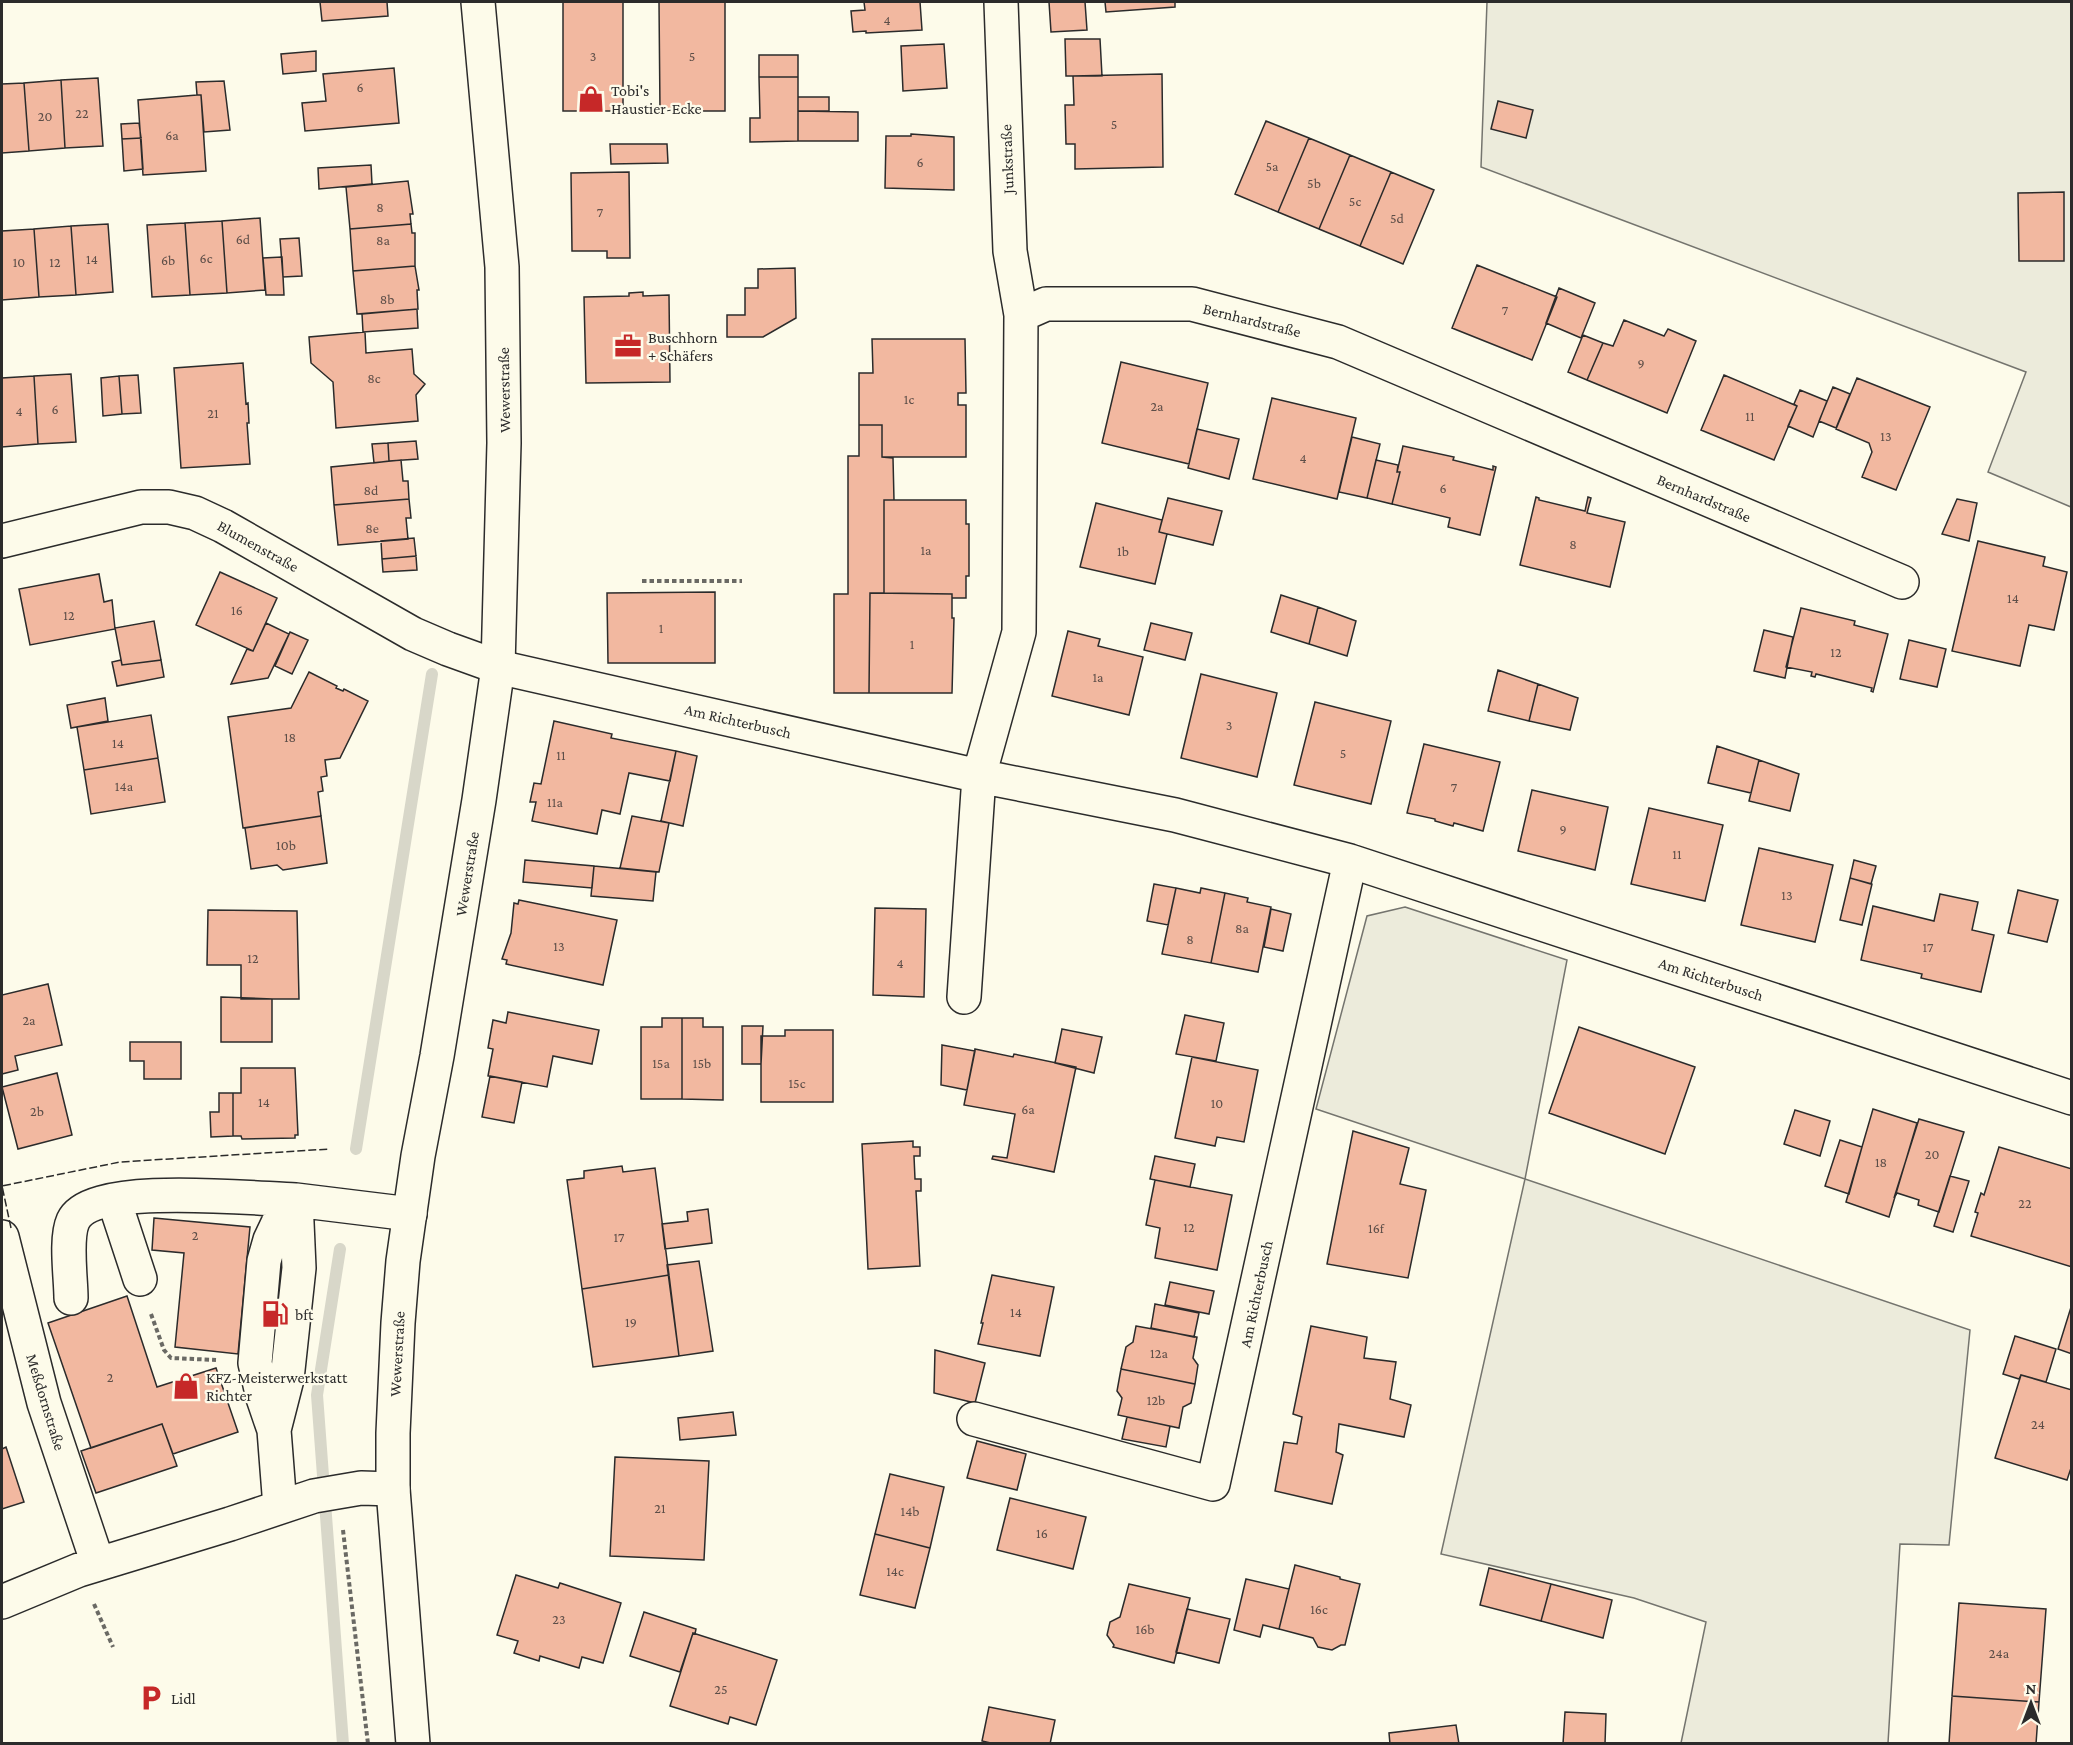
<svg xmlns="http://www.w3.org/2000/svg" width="2073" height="1745" font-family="'Crimson Pro',serif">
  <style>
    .green { fill: #ecebdb; stroke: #74746e; stroke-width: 1.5 }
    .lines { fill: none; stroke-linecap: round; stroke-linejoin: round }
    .stream { stroke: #d8d7c9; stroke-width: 12 }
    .building { fill: #f2b8a0; stroke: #2b2b2b; stroke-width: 1.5 }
    .minor-casing { stroke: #2b2b2b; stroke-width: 36 }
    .major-casing { stroke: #2b2b2b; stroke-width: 36 }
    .path { stroke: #6a6964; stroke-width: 4; stroke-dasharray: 4.5 3; stroke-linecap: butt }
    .minor { stroke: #fdfbea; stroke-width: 33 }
    .major { stroke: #fdfbea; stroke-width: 33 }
    .fence { stroke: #2b2b2b; stroke-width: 1.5; stroke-dasharray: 8 3; stroke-linecap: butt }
    .labels { text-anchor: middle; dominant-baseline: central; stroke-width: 4.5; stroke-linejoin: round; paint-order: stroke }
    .number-label { font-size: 14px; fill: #5d4e48 }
    .poi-label { font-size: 16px; fill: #2b2b2b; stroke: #fdfbea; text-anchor: start }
    .street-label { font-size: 16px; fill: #2b2b2b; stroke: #fdfbea }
  </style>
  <rect width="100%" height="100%" fill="#fdfbea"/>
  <path class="green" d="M1487,2H2071V507L1988,472L2026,372L1481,167Z
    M1405,907L1567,960L1525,1179L1970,1330L1949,1545L1900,1544L1888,1743H1681L1706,1622L1634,1598L1441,1554L1525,1179L1316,1109L1367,916Z"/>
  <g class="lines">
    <path class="stream" d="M356,1149L432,674
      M340,1249L317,1395L343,1744"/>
  </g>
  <path class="building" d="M320,2H387L388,16L322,21Z
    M563,2H623V111H563Z
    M659,2H725V111H660Z
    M864,2H920L922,30L866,33V31L853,32L851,11L865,10Z
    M1049,2H1085L1087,30L1051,32Z
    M1105,2H1175V7L1106,12Z
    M1065,39H1100L1102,76H1066Z
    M944,44L947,88L903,91L901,46Z
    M316,51V71L283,74L281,54Z
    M759,55H798V77H759Z
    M394,68L399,123L305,131L302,103L326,101L323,74Z
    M1162,74L1163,167L1075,169V144H1066L1065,105H1074L1073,76Z
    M759,77H798V141L750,142V118H760Z
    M98,78L103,146L65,148L61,80Z
    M61,80L65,148L29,151L24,83Z
    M224,81L230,130L204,132L201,95H197L196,82Z
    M24,83L29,151L2,153V84Z
    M197,95H201L206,171L143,175L138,100Z
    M798,97H829V111H798Z
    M1498,101L1533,110L1526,138L1491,129Z
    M798,111L858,112V141H798Z
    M1266,121L1309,138L1278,212L1235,194Z
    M139,123L141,138L122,139L121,124Z
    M911,134L954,137V190L885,188L886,136H911Z
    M141,138L143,169L124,171L122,139Z
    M1309,138L1350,155L1319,229L1278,212Z
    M610,144H667L668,163L611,164Z
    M1350,155L1391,172L1360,246L1319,229Z
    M371,165L372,184L319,189L318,168Z
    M629,172L630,258H607V251H572L571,173Z
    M1391,172L1434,190L1403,264L1360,246Z
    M408,181L413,214H410L411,224L350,229L346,187Z
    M2064,192V261H2019L2018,193Z
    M260,218L265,290L227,293L222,221Z
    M222,221L227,293L190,295L185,223Z
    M185,223L190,295L152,297L147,225Z
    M108,224L113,292L76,295L71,226Z
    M411,224L412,233H415V266L353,271L350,229Z
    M71,226L76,295L39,297L34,229Z
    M34,229L39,297L2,300V231Z
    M299,238L302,276L283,277L280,239Z
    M282,257L284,295H266L263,258Z
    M1477,265L1557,297L1532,360L1452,328Z
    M415,266L419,290H417L418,309L357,314L353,271Z
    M795,268L796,318L763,337H727V315H745V288H758V269Z
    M1559,288L1595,303L1581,338L1546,323Z
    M643,292V296L669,295L670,382L586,383L584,297L629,296V293Z
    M417,309L418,328L363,332L362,314Z
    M1624,320L1664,336L1668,329L1696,341L1667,413L1587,380L1603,343L1613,346Z
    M365,332L366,353L412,349L414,374L425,384L416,395L418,421L336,428L333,382L311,363L309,337Z
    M1583,335L1603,343L1587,380L1568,372Z
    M872,339H965L966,393H958V405H966V457H882V425H859V373H873Z
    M1121,362L1208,383L1189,464L1102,443Z
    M243,363L246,404L248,403L249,423H247L250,464L181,468L174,368Z
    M71,374L76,442L38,444L34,376Z
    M138,375L141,413L122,414L119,376Z
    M1724,375L1797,406L1774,460L1701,430Z
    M34,376L38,444L2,447V378Z
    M119,376L122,414L103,416L101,378Z
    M1857,378L1930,407L1896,490L1862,477L1872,452L1869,443L1836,429Z
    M1833,387L1850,394L1836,428L1819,421Z
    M1800,390L1827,401L1813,437L1788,426L1797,406L1794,404Z
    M1272,398L1356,418L1337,499L1253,479Z
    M859,425H882V457L893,458L894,500H884V593H870L869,693H834V594H848V456H859Z
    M1197,429L1239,439L1229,479L1188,468Z
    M1352,437L1380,444L1367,498L1339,492Z
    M416,441L418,459L389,461L388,443Z
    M388,443L389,461L374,463L372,444Z
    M1403,446L1454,457L1453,460L1493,470V466L1496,467L1480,535L1448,527L1450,518L1392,504L1400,472H1397Z
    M401,460L403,481H408L409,499L334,505L331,467Z
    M1376,460L1398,465L1397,472H1400L1392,504L1367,498Z
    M1536,497L1539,498V500L1585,511L1588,497L1591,498L1587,513L1625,522L1610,587L1520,565Z
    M1168,498L1222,511L1213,545L1159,532Z
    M409,499L411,518H406L408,539L338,545L334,505Z
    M1957,499L1977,503L1969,541L1942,534Z
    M884,500H966V524H969V576H966V598H952V594L884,593Z
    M1096,503L1162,520L1159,532L1167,534L1155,584L1080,567Z
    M414,538L416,556L382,559L381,541Z
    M1978,541L2045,557L2043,566L2067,572L2054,630L2029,625L2020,666L1952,651Z
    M416,556L417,570L383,572L382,559Z
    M220,572L277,598L253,651L196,625Z
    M99,574L104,602L112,600L115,629L30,645L19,589Z
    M715,592V663H608L607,593Z
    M870,593L952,594V618H954L952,693H869Z
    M1281,595L1318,607L1309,644L1271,632Z
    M1318,607L1356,621L1347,656L1309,644Z
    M1801,608L1855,621L1854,625L1888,634L1873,692L1871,691L1872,688L1816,674L1815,677L1811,676L1812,672L1786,667Z
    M154,621L161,660L122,665L115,628Z
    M266,623L289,634L268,678L231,684L247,649L253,651Z
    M1151,623L1192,633L1185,660L1144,650Z
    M1764,630L1793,637L1785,678L1754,671Z
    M1068,631L1100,639L1098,646L1143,657L1129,715L1052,696Z
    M290,632L308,640L292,674L275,666Z
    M1909,640L1946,649L1937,687L1900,679Z
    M121,660L122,665L161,660L164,677L117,686L112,662Z
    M1498,670L1538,684L1529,721L1488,711Z
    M309,672L337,686L336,688L343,691L344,689L368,701L340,758L325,760L327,776L321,777L323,791L318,792L321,816L243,828L228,717L291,708Z
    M1201,674L1277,693L1257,777L1181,758Z
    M1538,684L1578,698L1570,730L1529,721Z
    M105,698L108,721L71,728L67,705Z
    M1315,702L1391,721L1371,804L1294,785Z
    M151,715L158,758L84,770L77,727Z
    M554,721L612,734L611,738L676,751L670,781L629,773L620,814L602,810L597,834L532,821L536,802H530L534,783L541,784Z
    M1424,744L1500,762L1483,831L1454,823L1453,826L1435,821V819L1407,813Z
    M1717,746L1759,760L1751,793L1708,783Z
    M676,751L697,756L683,826L661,821Z
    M158,758L165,802L91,814L84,770Z
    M1759,760L1799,774L1790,811L1749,801Z
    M1532,790L1608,807L1595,870L1518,851Z
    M1649,808L1723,825L1705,901L1631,884Z
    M321,816L327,863L283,870L277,865L251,869L245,828Z
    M632,816L669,823L659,872L620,868Z
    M1759,848L1833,865L1815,942L1741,925Z
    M525,860L594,866L592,888L523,882Z
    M1854,860L1876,866L1871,884L1850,878Z
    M594,866L656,872L653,901L591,896Z
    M1850,878L1872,884L1862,925L1840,920Z
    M1154,884L1176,888L1168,925L1147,921Z
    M1176,888L1200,893L1201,888L1225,893L1211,963L1162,954Z
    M2018,890L2058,900L2047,942L2008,933Z
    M1225,893L1248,898L1247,902L1271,907L1258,972L1211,963Z
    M1940,894L1978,902L1972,930L1994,935L1981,992L1921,978L1922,974L1861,960L1873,906L1934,921Z
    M519,900L617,920L603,985L506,964L507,960L502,959L511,933L514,903L518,904Z
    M875,908L926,909L924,997L873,995Z
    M1271,909L1291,914L1283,951L1264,947Z
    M208,910L297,911L299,999H241V965H207Z
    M48,984L62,1045L15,1056L18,1070L2,1074V995Z
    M221,997L272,999V1042H221Z
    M508,1012L599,1030L592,1064L553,1056L547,1087L488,1076L493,1049L488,1048L493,1020L506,1023Z
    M1185,1015L1224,1023L1216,1061L1176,1054Z
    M662,1018H682V1099H641V1027H662Z
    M682,1018H703V1027H723V1100L682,1099Z
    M742,1026H763L761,1064H742Z
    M1579,1027L1695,1067L1665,1154L1549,1113Z
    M1062,1029L1102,1037L1094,1073L1055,1063Z
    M785,1030H833V1102H761V1036H785Z
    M130,1042H181V1079H144V1061H130Z
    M942,1045L975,1051L967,1090L941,1085Z
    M975,1049L1013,1057L1014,1054L1076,1067L1054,1172L992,1159L993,1156L1007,1158L1015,1114L964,1105Z
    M1192,1057L1258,1070L1244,1142L1217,1137L1215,1146L1175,1138Z
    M241,1068H295L298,1135H295V1138L242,1139L241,1136H233V1093H241Z
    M57,1073L72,1135L18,1149L2,1087Z
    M490,1076L522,1082L514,1123L482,1117Z
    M219,1093H233V1136L211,1137L210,1112H219Z
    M1873,1109L1917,1123L1889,1217L1846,1202Z
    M1795,1110L1830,1121L1820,1156L1784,1144Z
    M1919,1119L1964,1132L1939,1212L1918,1205L1919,1200L1897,1193L1894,1198Z
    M1353,1131L1409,1148L1400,1184L1426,1190L1408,1278L1327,1264Z
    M1840,1140L1862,1147L1849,1194L1825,1186Z
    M913,1141V1147H920V1156H914L915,1179H921V1191H916L920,1266L868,1269L862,1144Z
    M1999,1147L2072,1169V1267L1971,1236L1978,1213L1975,1212L1981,1193L1984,1195Z
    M1155,1156L1195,1164L1190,1187L1150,1179Z
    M622,1166L623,1172L655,1168L669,1275L582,1289L567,1180L584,1178V1171Z
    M1950,1176L1969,1181L1953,1232L1934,1226Z
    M1155,1180L1232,1195L1217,1270L1155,1258L1160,1228L1146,1225Z
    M708,1209L712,1243L665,1249L662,1224L688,1221L687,1212Z
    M154,1218L250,1227L238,1354L175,1347L184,1253L152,1250Z
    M699,1261L713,1351L679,1356L667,1265Z
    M669,1275L679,1356L593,1367L582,1289Z
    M992,1275L1054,1287L1040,1356L978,1344L983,1323H981Z
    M1170,1282L1214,1291L1209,1314L1165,1305Z
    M127,1296L157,1387L216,1368L238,1432L173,1454L162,1424L91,1448L48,1323Z
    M1155,1304L1199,1313L1194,1337L1151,1328Z
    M2072,1304V1354L2058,1349Z
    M1136,1326L1197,1337L1193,1358L1198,1365L1195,1384L1121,1369L1126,1347L1133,1342Z
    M1311,1326L1367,1337L1364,1358L1396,1362L1390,1399L1411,1405L1404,1437L1339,1424L1336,1452L1343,1455L1332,1504L1275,1491L1284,1442L1297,1444L1302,1417L1293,1414Z
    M2015,1336L2056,1349L2046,1382L2021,1375L2019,1379L2003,1374Z
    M935,1350L985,1363L975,1403L934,1393Z
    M1121,1369L1195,1384L1191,1403L1183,1407L1179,1428L1118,1415L1122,1398L1117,1391Z
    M2021,1375L2072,1390V1465L2067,1480L1995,1458Z
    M733,1412L736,1435L680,1440L678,1418Z
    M1127,1417L1170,1426L1166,1447L1122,1439Z
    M162,1424L177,1466L96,1493L81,1451Z
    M977,1441L1026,1454L1017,1490L967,1478Z
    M6,1447L24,1502L2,1509V1449Z
    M615,1457L709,1461L704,1560L610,1556Z
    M890,1474L944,1487L930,1548L875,1534Z
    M1010,1498L1086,1517L1073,1569L997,1550Z
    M875,1534L930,1548L915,1608L860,1595Z
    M1295,1565L1340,1577V1579L1360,1584L1345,1645H1341L1332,1650L1318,1647L1313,1638L1279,1629Z
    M1489,1568L1551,1584L1541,1621L1480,1605Z
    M516,1575L558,1588L560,1583L621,1603L603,1663L582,1657L579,1668L540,1656L539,1661L514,1653L518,1641L497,1635Z
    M1246,1579L1289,1589L1279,1629L1263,1625L1260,1637L1234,1630Z
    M1129,1584L1190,1598L1174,1663L1113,1647L1114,1645L1107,1635L1110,1622L1120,1617Z
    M1551,1584L1612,1600L1603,1638L1541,1621Z
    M1959,1603L2046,1609L2039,1702L1952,1696Z
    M1187,1609L1230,1619L1219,1663L1176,1652Z
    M644,1612L696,1629L695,1634L693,1633L680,1672L630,1656Z
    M693,1633L777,1660L756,1725L730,1717L728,1724L670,1706Z
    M1952,1696L2039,1702L2036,1744H1949Z
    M989,1707L1055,1720L1050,1744H995L982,1741Z
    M1565,1712L1606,1714L1605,1744H1563Z
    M1456,1725L1459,1744H1390L1389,1733Z"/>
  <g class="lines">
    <defs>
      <path id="minor" d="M1021,315L1046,304H1192L1338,342L1902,582
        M2,541L141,507H169L195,513L223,526L413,634L448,649L498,667L979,776L1175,815L1350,861L2072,1098
        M964,997L979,776L1019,632L1021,315L1010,251L1001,2
        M114,1200L140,1279
        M2,1237L44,1403L98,1564
        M71,1298C71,1278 65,1239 73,1221C91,1181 256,1199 296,1200L299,1268L287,1379L274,1430
        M974,1419L1213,1484L1350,861
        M280,1507L274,1430L263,1398L255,1363L264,1261L270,1240L279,1221L296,1200L410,1214
        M2,1602L79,1570L230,1524L314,1496L361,1488L393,1489"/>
      <path id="major" d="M413,1744L393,1489V1433L398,1323L403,1261L418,1156L437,1056L479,800L498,667L504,443L502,267L478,2"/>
    </defs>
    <use href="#minor" class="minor-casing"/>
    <use href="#major" class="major-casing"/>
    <path class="path" d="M642,581H742
      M151,1314L164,1350L171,1358L216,1360
      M343,1530L368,1744
      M94,1604L113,1647"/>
    <use href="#minor" class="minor"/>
    <use href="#major" class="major"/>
    <path class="fence" d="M11,1228L2,1186L120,1162L330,1149"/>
  </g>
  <defs>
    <symbol id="shop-bare" viewBox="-9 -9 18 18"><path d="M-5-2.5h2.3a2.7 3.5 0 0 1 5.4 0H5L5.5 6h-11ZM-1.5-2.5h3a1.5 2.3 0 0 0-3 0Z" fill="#c62828" stroke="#fdfbea" stroke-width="2.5" paint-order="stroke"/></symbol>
    <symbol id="office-bare" viewBox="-9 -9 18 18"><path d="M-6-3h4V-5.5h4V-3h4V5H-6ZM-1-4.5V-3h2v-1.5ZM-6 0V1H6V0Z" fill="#c62828" stroke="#fdfbea" stroke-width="2.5" paint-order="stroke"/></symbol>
    <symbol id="fuel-bare" viewBox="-9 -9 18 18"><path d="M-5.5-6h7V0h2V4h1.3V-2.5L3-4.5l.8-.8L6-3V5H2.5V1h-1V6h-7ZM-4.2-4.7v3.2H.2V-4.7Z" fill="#c62828" stroke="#fdfbea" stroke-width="2.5" paint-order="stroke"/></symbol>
    <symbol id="parking-bare" viewBox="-9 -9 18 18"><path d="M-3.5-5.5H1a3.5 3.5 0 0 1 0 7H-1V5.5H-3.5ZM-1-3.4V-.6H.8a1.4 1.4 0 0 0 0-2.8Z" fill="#c62828" stroke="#fdfbea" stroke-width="2.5" paint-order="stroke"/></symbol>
  </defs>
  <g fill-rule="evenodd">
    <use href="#shop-bare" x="572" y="80" width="38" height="38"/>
    <use href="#office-bare" x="609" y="327" width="38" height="38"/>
    <use href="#fuel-bare" x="256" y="1295" width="38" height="38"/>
    <use href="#shop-bare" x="167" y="1367" width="38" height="38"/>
    <use href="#parking-bare" x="132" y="1679" width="38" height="38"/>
  </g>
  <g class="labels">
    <g class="number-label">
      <text x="887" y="20">4</text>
      <text x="593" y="56">3</text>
      <text x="692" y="56">5</text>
      <text x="360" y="87">6</text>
      <text x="82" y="113">22</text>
      <text x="45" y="116">20</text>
      <text x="1114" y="124">5</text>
      <text x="172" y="135">6a</text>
      <text x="920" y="162">6</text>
      <text x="1272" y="166">5a</text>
      <text x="1314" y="183">5b</text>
      <text x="1355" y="201">5c</text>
      <text x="380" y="207">8</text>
      <text x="600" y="212">7</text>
      <text x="1397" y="218">5d</text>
      <text x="243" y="239">6d</text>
      <text x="383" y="240">8a</text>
      <text x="206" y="258">6c</text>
      <text x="92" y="259">14</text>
      <text x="168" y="260">6b</text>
      <text x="19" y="262">10</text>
      <text x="55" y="262">12</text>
      <text x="387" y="299">8b</text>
      <text x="1505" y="310">7</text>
      <text x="1641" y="363">9</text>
      <text x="374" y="378">8c</text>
      <text x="909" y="399">1c</text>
      <text x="1157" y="406">2a</text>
      <text x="55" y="409">6</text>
      <text x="19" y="411">4</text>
      <text x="213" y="413">21</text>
      <text x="1750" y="416">11</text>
      <text x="1886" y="436">13</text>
      <text x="1303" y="458">4</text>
      <text x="1443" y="488">6</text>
      <text x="371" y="490">8d</text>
      <text x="372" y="528">8e</text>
      <text x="1573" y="544">8</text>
      <text x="926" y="550">1a</text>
      <text x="1123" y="551">1b</text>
      <text x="2013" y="598">14</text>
      <text x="237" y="610">16</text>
      <text x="69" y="615">12</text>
      <text x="661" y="628">1</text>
      <text x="912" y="644">1</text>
      <text x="1836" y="652">12</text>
      <text x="1098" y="677">1a</text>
      <text x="1229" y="725">3</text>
      <text x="290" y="737">18</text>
      <text x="118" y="743">14</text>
      <text x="1343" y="753">5</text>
      <text x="561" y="755">11</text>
      <text x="124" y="786">14a</text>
      <text x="1454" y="787">7</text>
      <text x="555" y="802">11a</text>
      <text x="1563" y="829">9</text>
      <text x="286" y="845">10b</text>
      <text x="1677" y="854">11</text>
      <text x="1787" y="895">13</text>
      <text x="1242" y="928">8a</text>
      <text x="1190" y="939">8</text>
      <text x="559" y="946">13</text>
      <text x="1928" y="947">17</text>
      <text x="253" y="958">12</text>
      <text x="900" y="963">4</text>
      <text x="29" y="1020">2a</text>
      <text x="661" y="1063">15a</text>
      <text x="702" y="1063">15b</text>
      <text x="797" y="1083">15c</text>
      <text x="264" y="1102">14</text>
      <text x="1217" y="1103">10</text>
      <text x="1028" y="1109">6a</text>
      <text x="37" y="1111">2b</text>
      <text x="1932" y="1154">20</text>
      <text x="1881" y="1162">18</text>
      <text x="2025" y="1203">22</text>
      <text x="1189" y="1227">12</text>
      <text x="1376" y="1228">16f</text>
      <text x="195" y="1235">2</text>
      <text x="619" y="1237">17</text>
      <text x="1016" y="1312">14</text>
      <text x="631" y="1322">19</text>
      <text x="1159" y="1353">12a</text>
      <text x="110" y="1377">2</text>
      <text x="1156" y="1400">12b</text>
      <text x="2038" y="1424">24</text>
      <text x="660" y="1508">21</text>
      <text x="910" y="1511">14b</text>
      <text x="1042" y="1533">16</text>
      <text x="895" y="1571">14c</text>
      <text x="1319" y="1609">16c</text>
      <text x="559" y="1619">23</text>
      <text x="1145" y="1629">16b</text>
      <text x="1999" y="1653">24a</text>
      <text x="721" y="1689">25</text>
    </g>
    <g class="poi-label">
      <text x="611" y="90">Tobi's<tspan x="611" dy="18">Haustier-Ecke</tspan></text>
      <text x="648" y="337">Buschhorn<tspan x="648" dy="18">+ Schäfers</tspan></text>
      <text x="295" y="1314">bft</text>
      <text x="206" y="1377">KFZ-Meisterwerkstatt<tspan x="206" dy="18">Richter</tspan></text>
      <text x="171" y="1698">Lidl</text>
    </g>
    <g class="street-label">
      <text transform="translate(1007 159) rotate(-92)">Junkstraße</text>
      <text transform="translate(1252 320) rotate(14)">Bernhardstraße</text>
      <text transform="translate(504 390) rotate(-91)">Wewerstraße</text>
      <text transform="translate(1704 498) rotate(23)">Bernhardstraße</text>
      <text transform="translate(258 546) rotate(29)">Blumenstraße</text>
      <text transform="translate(738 721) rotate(13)">Am Richterbusch</text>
      <text transform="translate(467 874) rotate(-81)">Wewerstraße</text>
      <text transform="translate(1711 979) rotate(18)">Am Richterbusch</text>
      <text transform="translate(1256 1294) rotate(-78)">Am Richterbusch</text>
      <text transform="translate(397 1354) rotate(-87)">Wewerstraße</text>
      <text transform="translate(46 1402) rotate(73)">Meßdornstraße</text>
    </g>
  </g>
  <rect width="2073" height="1745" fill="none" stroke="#2b2b2b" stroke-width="6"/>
  <g transform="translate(2031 1703)" stroke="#fdfbea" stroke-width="4.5" paint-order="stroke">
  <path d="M0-4.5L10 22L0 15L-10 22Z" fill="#2b2b2b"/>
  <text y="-9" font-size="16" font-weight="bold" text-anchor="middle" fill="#2b2b2b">N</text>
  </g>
</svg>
